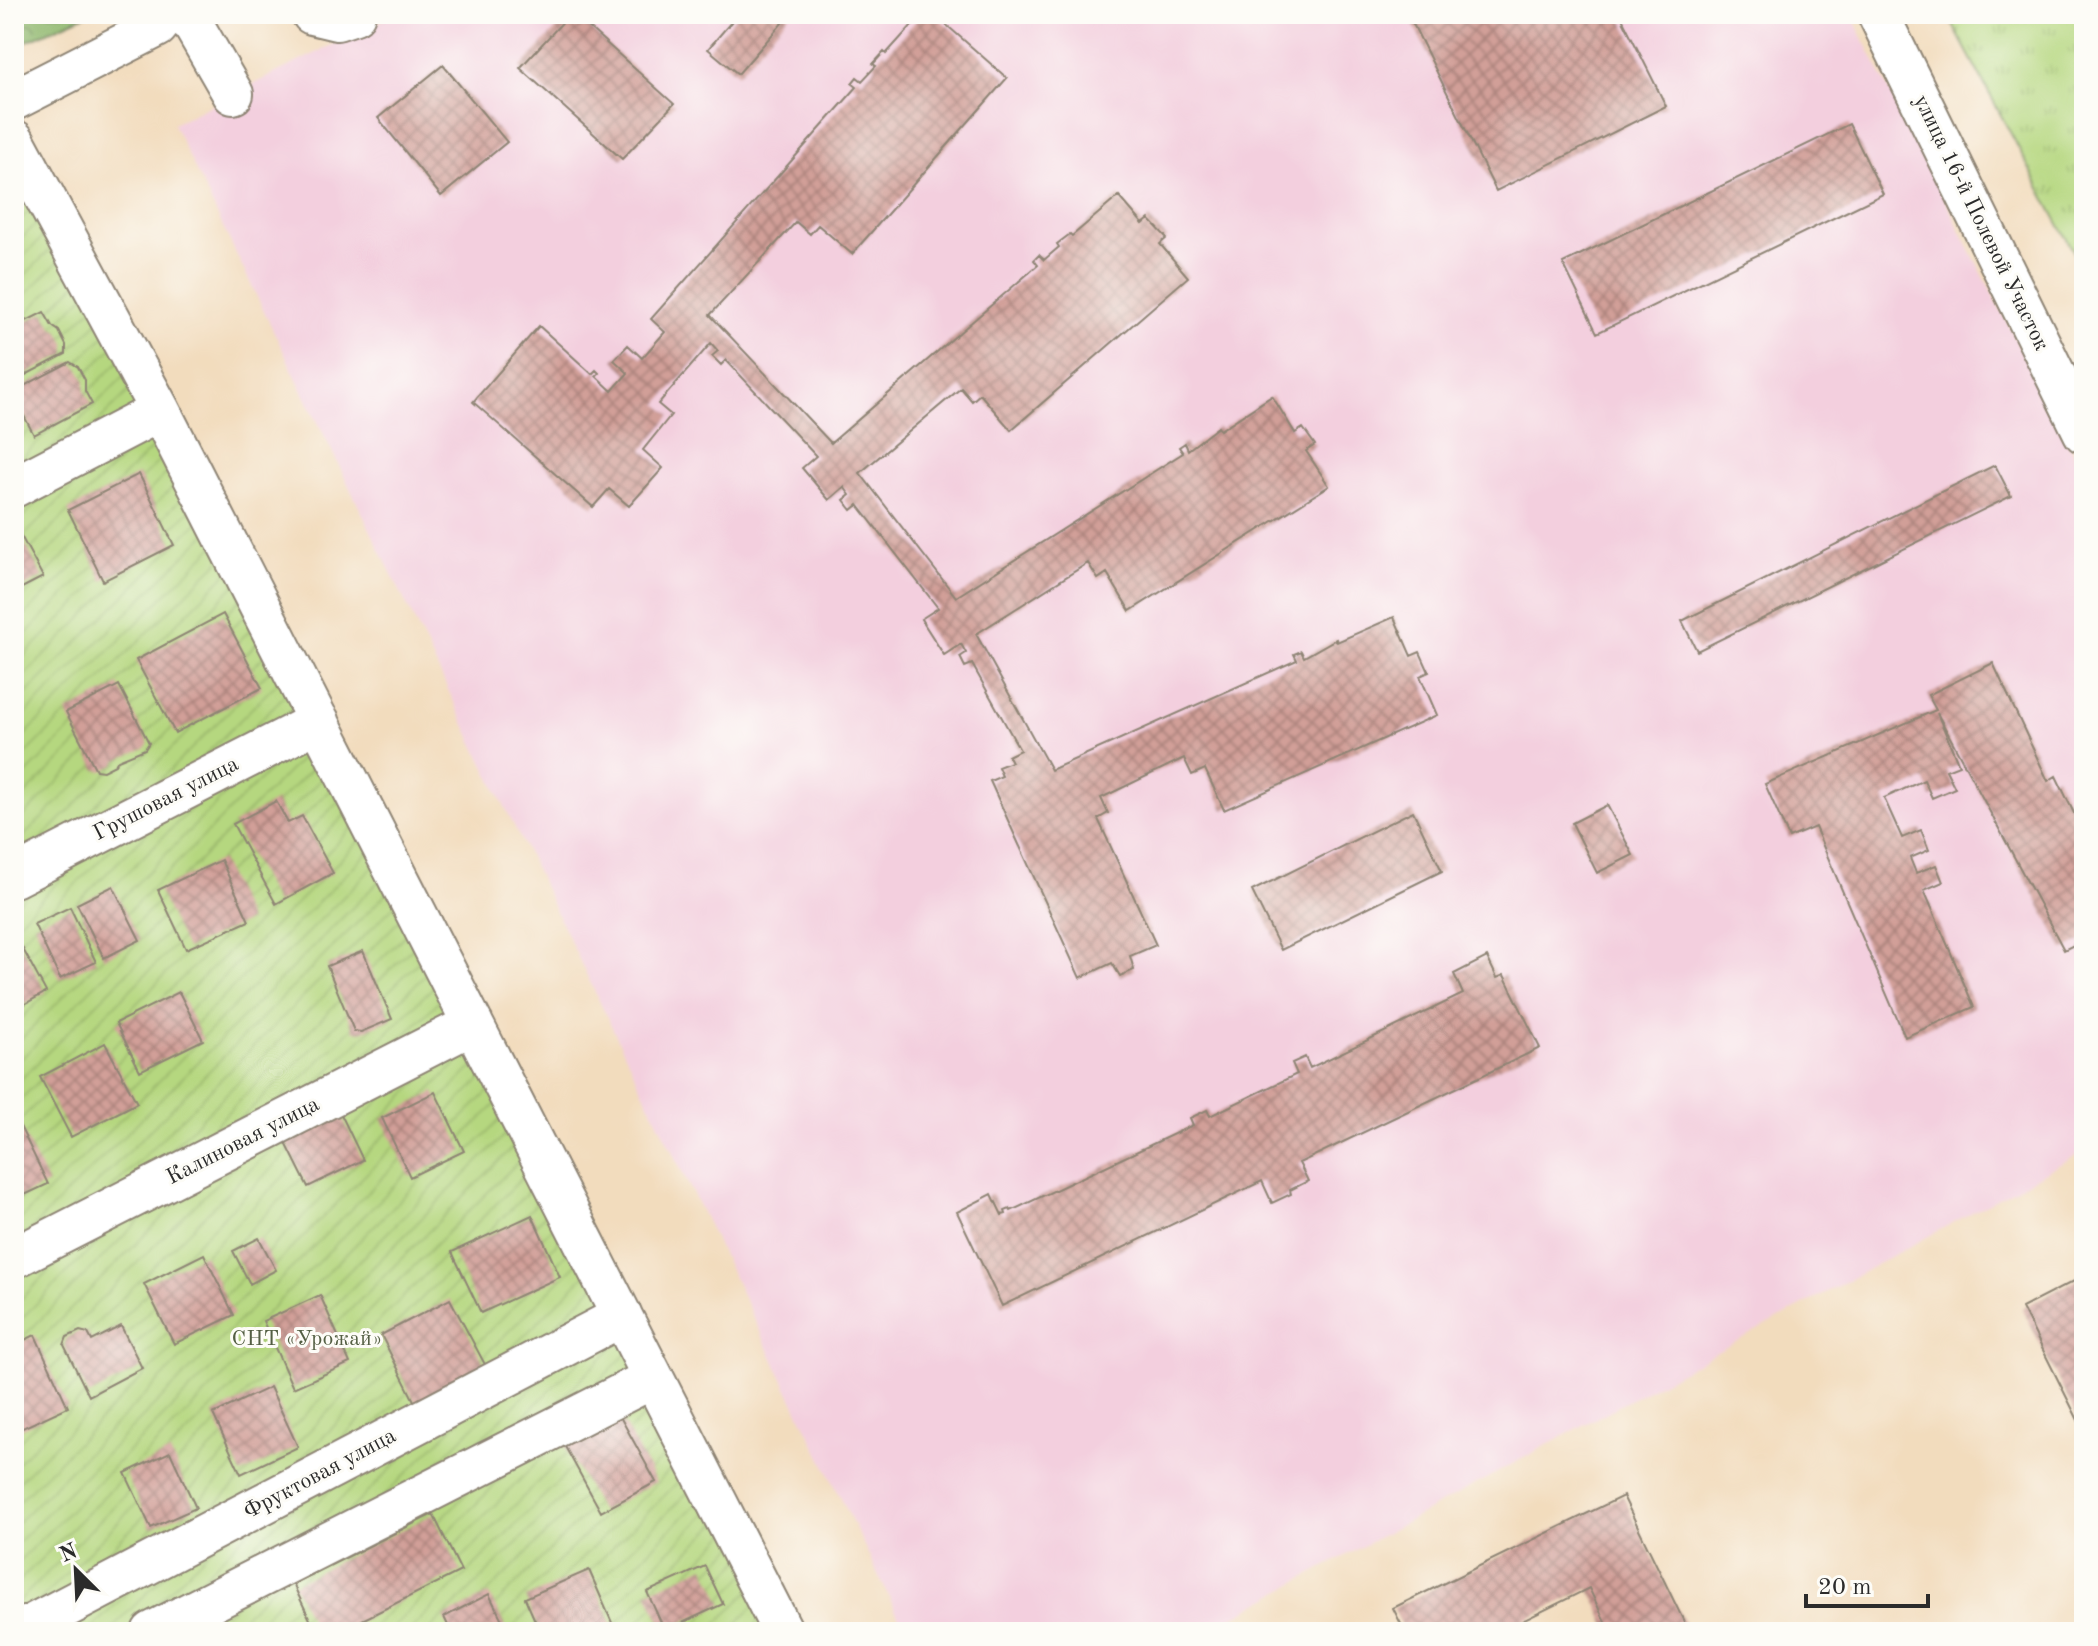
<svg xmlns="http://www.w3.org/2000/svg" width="2098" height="1646" font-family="'Old Standard TT',serif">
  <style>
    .built { fill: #f3cfde }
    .grass { fill: url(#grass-tufts); stroke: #708155; stroke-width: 2 }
    .forest { fill: url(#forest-crowns); stroke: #5e724c; stroke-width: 2 }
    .garden { fill: url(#garden-furrows); stroke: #708155; stroke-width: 2 }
    .building { fill: url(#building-cross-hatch) }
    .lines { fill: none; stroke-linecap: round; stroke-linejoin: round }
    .minor-casing { stroke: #8e8474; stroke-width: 44 }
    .minor { stroke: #fff; stroke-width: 40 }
    .labels { text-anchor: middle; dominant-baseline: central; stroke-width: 6; stroke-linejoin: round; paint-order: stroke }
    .street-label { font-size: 22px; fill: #2b2b2b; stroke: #fdfcf7 }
    .park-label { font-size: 22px; fill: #545f44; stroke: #fdfcf7 }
  </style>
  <defs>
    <pattern id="grass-tufts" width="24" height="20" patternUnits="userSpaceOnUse" patternTransform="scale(2)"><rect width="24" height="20" fill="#b5d77f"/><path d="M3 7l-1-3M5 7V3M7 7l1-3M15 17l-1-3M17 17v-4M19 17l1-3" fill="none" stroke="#9cb96e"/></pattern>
    <pattern id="forest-crowns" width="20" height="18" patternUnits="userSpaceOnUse" patternTransform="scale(2)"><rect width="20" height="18" fill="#90b86e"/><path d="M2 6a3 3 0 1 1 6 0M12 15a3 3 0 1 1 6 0" fill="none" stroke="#76965b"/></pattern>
    <pattern id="garden-furrows" width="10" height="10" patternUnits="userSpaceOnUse" patternTransform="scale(2)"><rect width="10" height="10" fill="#b5d77f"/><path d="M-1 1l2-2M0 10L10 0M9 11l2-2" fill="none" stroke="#9cb96e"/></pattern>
    <pattern id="building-cross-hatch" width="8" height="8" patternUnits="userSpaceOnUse" patternTransform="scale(2)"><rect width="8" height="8" fill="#d19f98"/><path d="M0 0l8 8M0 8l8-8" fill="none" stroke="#aa827c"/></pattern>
  </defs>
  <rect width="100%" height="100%" fill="#fdfcf7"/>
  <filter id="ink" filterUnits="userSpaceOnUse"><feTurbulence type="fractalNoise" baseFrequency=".0125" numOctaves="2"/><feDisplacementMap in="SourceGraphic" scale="16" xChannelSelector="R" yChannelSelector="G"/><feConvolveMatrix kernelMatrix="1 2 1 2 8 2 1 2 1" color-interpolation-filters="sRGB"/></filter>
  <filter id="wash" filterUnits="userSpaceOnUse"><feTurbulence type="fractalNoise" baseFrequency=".006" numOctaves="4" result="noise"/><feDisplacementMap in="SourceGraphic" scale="32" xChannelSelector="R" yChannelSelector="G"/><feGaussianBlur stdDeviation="1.8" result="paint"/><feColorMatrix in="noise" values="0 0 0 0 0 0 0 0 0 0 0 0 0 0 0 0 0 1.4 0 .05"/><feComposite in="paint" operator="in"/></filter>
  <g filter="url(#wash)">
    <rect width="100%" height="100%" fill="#f2dcbd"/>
    <path class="built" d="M395,14H1851L2084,475V1151L1206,1632H906L173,124Z"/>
    <path class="grass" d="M1947,14H2084V271Z"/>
    <path class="forest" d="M14,14H88L20,44L14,37Z"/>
    <path class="garden" d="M14,143L790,1632H14Z"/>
    <g id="blocks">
      <path class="building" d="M570,14H574L674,104L622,159L520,68Z
        M738,14H790L738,74L708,49Z
        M922,14H934L1007,78L852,254L818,225L810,234L796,222L710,315L831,443L1038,265L1034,260L1039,255L1044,260L1059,247L1057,244L1070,234L1072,236L1119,196L1143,224L1149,219L1167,238L1160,244L1188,277L1011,430L980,394L972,401L961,388L860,473L956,597L1183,453L1179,447L1185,443L1188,450L1218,427L1220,430L1272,396L1295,433L1303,428L1315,445L1306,451L1329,486L1130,611L1107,573L1098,579L1088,563L976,634L1051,770L1297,660L1294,654L1301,651L1304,657L1336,639L1337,642L1394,617L1411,656L1420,652L1429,672L1420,676L1437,715L1224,810L1205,769L1192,775L1184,758L1101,798L1108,813L1098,819L1156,945L1130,956L1134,970L1120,976L1112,963L1080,978L990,781L1002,776L998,767L1011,762L1008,756L1020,750L972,664L965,667L960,657L966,653L961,644L944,655L921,619L938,608L858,505L852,510L844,500L850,495L844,487L829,500L802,468L816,456L726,360L721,365L712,356L718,351L711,343L658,404L671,415L643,450L663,468L629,506L609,489L593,507L473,402L539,326L592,374L596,370L599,373L596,376L612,391L628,373L614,360L628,345L642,358L665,332L651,319L857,87L852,83L857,77L862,81L876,66L873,64L884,52L886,54Z
        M1408,14H1620L1666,106L1496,191Z
        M443,65L507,142L441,196L378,118Z
        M1849,124L1883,194L1597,333L1563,263Z
        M44,312L52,326L59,331L66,345V354L14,381V327Z
        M70,362L78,367L85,380V391L92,404L34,435L14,397V391Z
        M1995,465L2011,496L1697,651L1682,621Z
        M139,474L174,545L103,581L68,510Z
        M14,523L43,577L14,592Z
        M223,614L262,688L175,733L136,660Z
        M1993,663L2048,781L2056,776L2084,834V940L2064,950L1937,713L1959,765L1946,770L1955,788L1932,798L1924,780L1884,798L1902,838L1921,830L1929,850L1910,858L1916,873L1936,865L1943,882L1924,890L1974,1007L1905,1037L1815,827L1789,838L1765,784L1936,710L1928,695Z
        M119,685L149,743L145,749L118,760L115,765L103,771L96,770L66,712Z
        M276,801L288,823L302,816L333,873L276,904L233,824Z
        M1607,805L1633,855L1597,873L1572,823Z
        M1413,811L1442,871L1281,950L1252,891Z
        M221,860L249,921L186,949L158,890Z
        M113,886L140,940L104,958L77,904Z
        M70,907L96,962L60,979L34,924Z
        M17,938L46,992L14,1010V940Z
        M363,951L392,1019L361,1032L354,1031L327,966Z
        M1487,957L1497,978L1504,975L1540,1048L1299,1163L1308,1181L1290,1190L1291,1194L1272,1203L1262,1181L1002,1306L957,1212L992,1194L1002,1215L1006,1214L1005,1211L1010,1209L1011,1211L1193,1125L1190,1118L1207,1110L1210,1116L1297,1074L1292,1063L1305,1057L1310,1068L1463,994L1454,974Z
        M179,992L203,1040L140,1071L116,1023Z
        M105,1043L137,1103L71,1137L40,1077Z
        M435,1092L464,1151L410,1177L382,1118Z
        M338,1108L363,1160L308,1187L282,1135Z
        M14,1114L48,1184L14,1200Z
        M532,1215L560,1277L481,1313L452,1252Z
        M259,1238L276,1270L250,1284L233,1251Z
        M204,1254L234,1315L174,1344L144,1284Z
        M2084,1276V1432L2022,1308Z
        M320,1295L350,1363L293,1388L263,1321Z
        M450,1299L489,1372L418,1409L381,1335Z
        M121,1326L142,1368L89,1396L64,1345L67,1337L80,1331L88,1333L92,1341Z
        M35,1335L68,1407L14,1432V1345Z
        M270,1387L298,1447L241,1474L213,1414Z
        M618,1413L656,1482L601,1512L563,1443Z
        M170,1452L196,1508L151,1528L125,1473Z
        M1623,1496L1689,1632H1610L1589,1588L1500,1632H1405L1393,1608Z
        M433,1514L461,1571L338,1632H316L293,1584Z
        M705,1566L723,1604L665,1631L647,1592Z
        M589,1570L616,1632H540L525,1598Z
        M489,1594L508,1632H451L444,1617Z"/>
    </g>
  </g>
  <g filter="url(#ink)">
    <use href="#blocks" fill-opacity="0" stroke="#8e8474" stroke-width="2"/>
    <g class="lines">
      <defs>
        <path id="minor" d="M187,14L233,94
          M312,14L337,20L355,14
          M1878,14L2084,433
          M14,100L157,27L168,14
          M14,140L160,411L783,1632
          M14,487L160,411
          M14,877L319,721
          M14,1258L473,1024
          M18,1632L622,1316
          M152,1632L653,1378"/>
      </defs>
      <use href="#minor" class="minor-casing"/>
      <use href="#minor" class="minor"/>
    </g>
  </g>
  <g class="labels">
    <g class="street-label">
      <text transform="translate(1981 223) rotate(64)">улица 16-й Полевой Участок</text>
      <text transform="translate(166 799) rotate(-27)">Грушовая улица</text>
      <text transform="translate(243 1141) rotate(-27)">Калиновая улица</text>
      <text transform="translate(320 1474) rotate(-28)">Фруктовая улица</text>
    </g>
    <g class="park-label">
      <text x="307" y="1339">СНТ «Урожай»</text>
    </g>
  </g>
  <rect width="2098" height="1646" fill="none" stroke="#fdfcf7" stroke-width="48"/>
  <g transform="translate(76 1570) rotate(336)" stroke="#fdfcf7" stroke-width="6" paint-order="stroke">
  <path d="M0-6L14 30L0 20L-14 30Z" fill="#2b2b2b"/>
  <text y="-12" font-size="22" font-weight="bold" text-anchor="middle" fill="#2b2b2b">N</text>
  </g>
  <path d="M1806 1594v12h122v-12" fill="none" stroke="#2b2b2b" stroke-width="4"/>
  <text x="1818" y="1594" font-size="24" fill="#2b2b2b" stroke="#fdfcf7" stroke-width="6" paint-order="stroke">20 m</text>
</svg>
